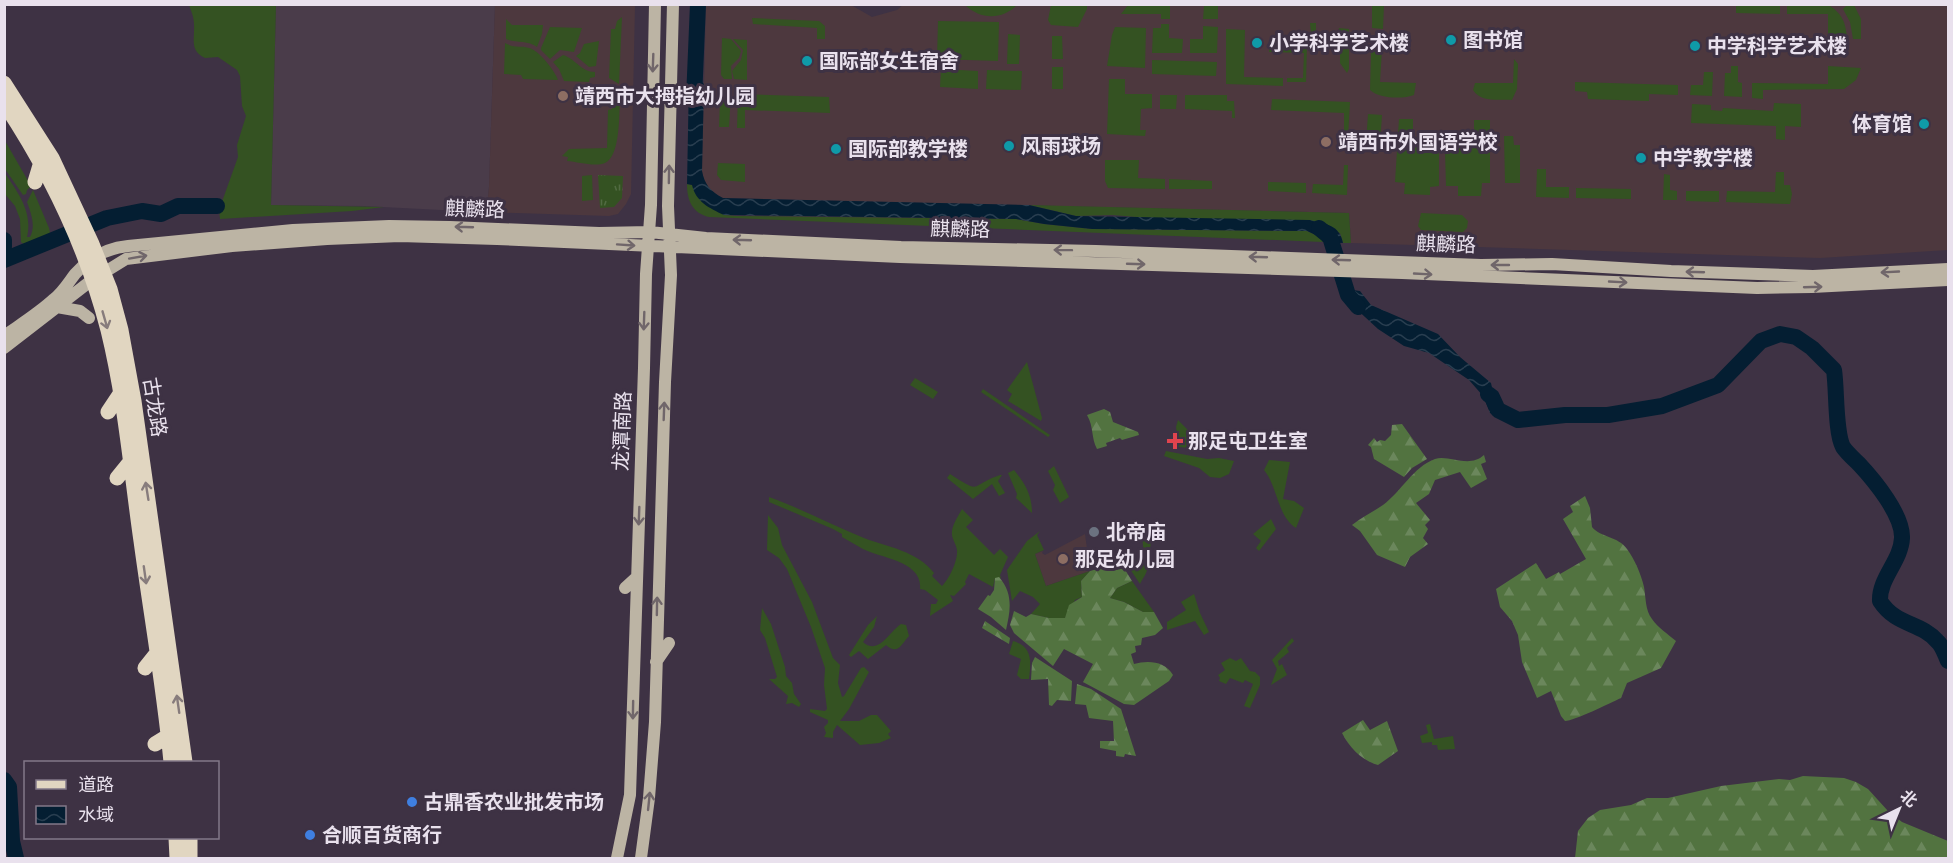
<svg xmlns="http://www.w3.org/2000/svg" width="1953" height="863" font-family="'Roboto Serif','Noto Sans SC',serif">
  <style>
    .industrial { fill: #4a3c4a }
    .education { fill: #4d383e }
    .grass { fill: #345222 }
    .forest { fill: url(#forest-firs) }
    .park { fill: url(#park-tufts) }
    .water { fill: url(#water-waves) }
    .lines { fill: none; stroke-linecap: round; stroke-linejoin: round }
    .river { stroke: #041e32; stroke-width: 16 }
    .secondary { stroke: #bcb4a4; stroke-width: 12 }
    .primary { stroke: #e1d6c1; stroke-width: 15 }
    .oneway { stroke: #70666a }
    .oneway2 { stroke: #877c7c }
    .culture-dot { fill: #0f9aa8; stroke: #3e3244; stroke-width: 2 }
    .education-dot { fill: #8d6e63; stroke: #3e3244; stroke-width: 2 }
    .health-dot { fill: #e0444e; stroke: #3e3244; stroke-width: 2 }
    .worship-dot { fill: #6b7280; stroke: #3e3244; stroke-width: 2 }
    .shop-dot { fill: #3f7fe0; stroke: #3e3244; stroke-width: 2 }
    .labels { text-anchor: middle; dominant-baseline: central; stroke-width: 6; stroke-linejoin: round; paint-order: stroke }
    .poi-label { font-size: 20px; font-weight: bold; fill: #e9e1ed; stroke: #3e3244; text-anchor: start }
    .street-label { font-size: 20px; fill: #e9e1ed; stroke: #3e3244 }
  </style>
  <defs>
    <pattern id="forest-firs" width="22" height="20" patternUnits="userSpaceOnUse" patternTransform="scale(1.5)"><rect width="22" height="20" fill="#527340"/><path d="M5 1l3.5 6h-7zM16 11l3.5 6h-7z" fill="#6b875c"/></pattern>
    <pattern id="park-tufts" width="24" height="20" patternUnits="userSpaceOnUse" patternTransform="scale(1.5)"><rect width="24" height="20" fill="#345222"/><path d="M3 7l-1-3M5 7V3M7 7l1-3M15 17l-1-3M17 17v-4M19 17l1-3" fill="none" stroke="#516b42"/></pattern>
    <pattern id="water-waves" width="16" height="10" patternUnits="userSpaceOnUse" patternTransform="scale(1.5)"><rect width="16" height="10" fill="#041e32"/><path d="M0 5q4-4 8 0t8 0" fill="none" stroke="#293e50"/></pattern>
  </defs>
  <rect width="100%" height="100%" fill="#3e3244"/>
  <path class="industrial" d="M276,5H495L489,187L488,197L481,212L363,206L271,205Z"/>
  <path class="education" d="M904,4L1948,5V250L1820,258L1351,243L1349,213L723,198L711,192L704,182L702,171L706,5H851L872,17L897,10Z
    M495,5H635L631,194L626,204L618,214L609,216L481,212L488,197L489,187Z
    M1085,534L1090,571L1046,586L1035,554L1043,551L1042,553L1045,555Z"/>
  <path class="grass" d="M1827,4C1842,13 1846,22 1847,39H1828V14H1787V5Z
    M189,5H276L271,205L384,207L352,211L220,219L219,210L238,157L237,145L246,116L242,106L240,76L237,70L218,57L205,58C189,51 195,38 194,24C194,17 191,11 189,5Z
    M965,5H1017C1002,20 981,20 965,5Z
    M1051,5H1087V9L1078,27L1051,25L1048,20Z
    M1128,5V4L1184,5H1170V19H1161V14H1121Z
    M1190,5H1218V19H1203L1204,6Z
    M1372,5H1384L1383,29L1372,28Z
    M1736,5H1780V14L1736,13Z
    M1854,5L1861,19V39H1853L1850,22L1843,9L1847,5Z
    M622,17L619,84L609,78L611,29H615L617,21Z
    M752,18L819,21L825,26V39H817V28L753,24Z
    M506,19L512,25H543L542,34L537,47C528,40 516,43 506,39Z
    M938,21L999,22L998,61L937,59Z
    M1310,23H1316V32L1338,33L1339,28L1349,29V69L1347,73L1340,63V42L1315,40V34L1311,33Z
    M1161,24H1169V38L1183,39L1182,53H1152L1153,28H1161Z
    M1203,26L1218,27L1217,53H1190V39H1203Z
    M550,27L582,28L574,52L560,50L550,59L541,50V48Z
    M1115,27L1146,28L1145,68L1107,66L1112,35Z
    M1226,29L1245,30L1244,77L1283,78V86L1226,84Z
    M1008,34L1020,35L1019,64H1007Z
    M1052,36H1062L1063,59H1052Z
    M722,38L731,39L741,51L739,58L731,66L732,79H724L721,75Z
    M733,39L747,40V80L734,79L732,71L741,60L743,50Z
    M599,41L596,66L589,67L576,56L580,53L584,44Z
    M505,43C516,49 519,45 529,48C539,50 555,71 558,80L523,79L521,75L504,74Z
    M1270,43L1307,44L1306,82H1287V78H1303L1304,53L1269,52Z
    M1375,49H1382L1380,82L1416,83L1414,95C1404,99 1379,99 1370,90L1371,53Z
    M563,55C576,59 581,72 595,72V77L590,78L589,82L564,81L559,69L553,62Z
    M1514,59L1518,64L1517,89L1512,100C1498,99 1481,103 1473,90L1475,83H1513Z
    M1152,60L1217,62L1216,76L1152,74Z
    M1731,66H1738V82L1742,83V97L1724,96L1725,73H1731Z
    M1828,66L1861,68L1856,80L1844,89L1763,90V99L1752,98V83L1828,84Z
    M1052,67H1063V89H1052Z
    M941,69L978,71V89L940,87Z
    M987,70L1022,71L1021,90L986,89Z
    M1704,72H1713L1712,96L1690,95L1691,85H1703Z
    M1109,79H1125V94H1152V108L1141,109L1140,130H1146L1145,136L1107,134Z
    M1575,82L1678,85V95L1649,94V101L1588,99L1587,92L1575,91Z
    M725,94H731L729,127H719L720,100Z
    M738,94L829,97L830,113L745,110V128H737Z
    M1160,95H1177L1176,109H1160Z
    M1185,95H1227V101H1234L1235,118H1232V111L1185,109Z
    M620,96C619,111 621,156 605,163C595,167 578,162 567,161L568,157L562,156L569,149L607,148L608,110L612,109V100Z
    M1272,99L1350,102L1348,138H1339V134H1344V113L1271,110Z
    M1774,103L1801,104V127L1785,126V140L1776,139V126L1691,123L1692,104L1711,105V110L1722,111L1723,108L1773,111Z
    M1368,114L1382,115L1380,144L1366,143Z
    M1399,119H1413V137H1429V150L1439,151V186L1430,187V195L1404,194L1405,183L1395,182Z
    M1474,120H1490V183H1482L1481,196H1458V186H1446L1445,151H1456L1457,138L1474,139Z
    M1504,136H1513L1514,145H1520V183H1505Z
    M4,139L31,186L27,190L26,194L23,195L5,169Z
    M1105,160H1139L1138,178L1165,179V189L1108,188L1105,181Z
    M718,163L745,164V182L721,180L717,175Z
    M1344,165H1348L1347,195L1312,193L1313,184L1343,185Z
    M1537,169H1546V187H1569V198L1536,197Z
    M1776,172H1784V185H1790L1792,194L1790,204L1726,202L1727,191L1775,192Z
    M5,173C18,193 33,212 27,237H30C36,226 31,213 27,202L33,190L49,228L50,233L49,236L25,245L21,242L20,219L15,206L5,194Z
    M1664,174L1670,175V190L1677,191V200H1663Z
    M592,175L593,200L582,201V176Z
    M1169,179L1212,181V189H1169Z
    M1268,182L1306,183V193L1268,191Z
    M687,184L692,185L724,215L736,216L1016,219L1044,224L1092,229L1307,231L1320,237L1323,242L709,217C692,213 687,200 687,184Z
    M1576,188L1631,189V199L1576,198Z
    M1686,191H1719V202L1686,201Z
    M1029,205L1349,213L1351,243H1343L1340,233L1112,215L1076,216Z
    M1421,213L1462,215L1468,221L1467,228L1463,232L1421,230L1418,226Z
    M1027,362L1042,418L1041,421L1008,401L1012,394L1007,390Z
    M915,378L938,392L933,399L910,385Z
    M983,389L1050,435L1048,437L981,392Z
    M1178,420L1187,429L1199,435L1198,449L1179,447L1176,427Z
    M1166,451L1207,459L1219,458L1234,461L1229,474L1220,478L1210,477L1199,468L1164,456Z
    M1269,460L1290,462L1283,499L1294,501L1304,508L1296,528C1277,516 1278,487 1264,470Z
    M1054,466L1069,497L1060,503L1053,490L1055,485L1048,471Z
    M1014,470C1025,483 1032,495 1032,513L1016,498L1017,494L1008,473Z
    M950,474C983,495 968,486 1000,475H1002L998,481L1005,493L999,496L992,484L973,499L947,478Z
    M769,497C802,509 832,525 864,538C888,547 917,551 934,573L932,576L942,586C949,579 958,561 957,550C956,543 951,539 952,531C953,524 958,516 962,509L973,520L966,527L994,555L1000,549L1008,557L1000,575L1001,578H995L993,587L969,574L965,582L966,584L954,596L950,595L953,601L930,616L931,604H936L938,600L925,590L920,589C923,561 880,558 863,549C856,545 849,541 842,537V534L833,529L769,502Z
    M768,515L778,528L782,545L812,602L833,658L840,665L838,683L842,697L844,696L861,668L864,667L869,672L849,709L840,721H859L871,715H877L891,731L888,734L891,738L879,743L860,745L837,725L833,732V738L824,737L826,733L824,727L828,723V720L810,712V709L825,711L827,709L824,685L825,668L811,627L787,569L779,558L767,550Z
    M1271,519L1276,529L1259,551L1256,548L1261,541L1253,534Z
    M1141,526L1153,528L1149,556H1144Z
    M1040,531L1037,535L1044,550L1035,554L1046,586L1090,571L1081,581L1082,597L1075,600L1065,618H1049L1031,614L1040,604L1033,597L1020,591L1012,601L1007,570L1027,541Z
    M1133,558V560H1144C1151,570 1145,574 1140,584L1124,560Z
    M1132,581L1154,612H1143L1124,602L1110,598L1117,588Z
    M1194,594L1200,613L1209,632L1204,635L1195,621L1167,630V622L1186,610L1181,602Z
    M762,608L771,624L785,667L786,676L792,683L794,694L801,704L799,707L792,703L786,704L788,696L769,679H775L777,677L765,638L760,630Z
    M877,616L874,627L863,642C878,656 889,632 901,624L906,625L909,636C902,643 898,656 886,645L868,659L859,651L851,657L849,655L868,625Z
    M1292,638L1294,641L1287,648L1289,652L1278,661L1279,666L1282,664L1287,675L1271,685L1277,669L1272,660Z
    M1013,641C1033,646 1031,662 1029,679H1021L1017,675L1021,659L1009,654Z
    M1230,658L1236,661L1241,658L1250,671L1255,672L1260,677V685L1250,708L1244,706L1253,684L1245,680L1243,683L1230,678L1226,684L1219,681L1220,678L1218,675L1225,670L1221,663Z
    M1430,724L1434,739L1453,736L1455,749L1438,750L1437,745H1432V742L1422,743L1420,736L1428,733L1426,725Z"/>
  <path class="forest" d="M1104,409L1110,412L1113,422L1138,432L1139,435L1122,440L1120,438L1106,443L1107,446L1097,449C1091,438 1094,427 1087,415Z
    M1402,424L1427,459L1412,468L1404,477L1374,459L1371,447L1368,445L1374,438L1377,442L1380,440L1385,441L1391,435L1392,425Z
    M1484,455L1486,462L1481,464L1487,479L1471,488L1460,472L1435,480L1429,494L1416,503L1430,520L1425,525L1428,529L1423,538L1428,544L1410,557L1405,567L1377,555L1360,531L1352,525C1362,517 1373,512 1383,505C1401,492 1413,467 1435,459C1448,454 1469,469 1484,455Z
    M1585,496L1590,508L1592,527C1601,538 1618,536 1627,549C1635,560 1641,574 1644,587C1646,598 1645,610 1652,619C1658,628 1668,634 1676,641L1661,668L1627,683L1621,698C1610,703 1574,721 1565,721L1561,716L1551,691L1537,698L1522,662L1518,635L1512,621L1500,607L1496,589L1536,563L1546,579L1559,572L1560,574L1586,559L1563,519L1573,512L1570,506Z
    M1102,550L1114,552L1132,581L1117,588L1110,598L1124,602L1143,612H1154L1163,628L1155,635L1142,638L1141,645L1135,646L1136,652L1131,654L1134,664C1148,660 1165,661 1173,675L1169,681L1134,705L1124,704L1083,682L1093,664L1064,649L1053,666L1014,633L1010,625L1014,611L1026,617L1031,614L1049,618H1065L1069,605L1082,597L1081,581L1090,571L1101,568L1100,559L1103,558Z
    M999,577C1014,594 1010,612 1006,630L991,617L978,609L988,595L990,596L994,590L995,578Z
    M985,621L1010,638L1009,644L982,628Z
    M1035,657L1072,681L1071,701L1057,700L1052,706L1049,705L1048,679L1031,680L1032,663Z
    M1077,684L1091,689L1121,709L1136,756L1125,754L1124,757L1116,756V751L1100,748V741H1114L1113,721L1089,718L1086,705L1075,704Z
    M1363,720L1370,730L1387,721L1398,751L1378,765C1361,760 1350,748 1342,733Z
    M1803,776L1844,778L1856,782L1868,789L1888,811L1902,822L1948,841V858H1575L1578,831L1588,818L1600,810L1631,805L1647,798H1668L1721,786L1779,779L1790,780Z"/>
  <path class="park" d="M598,175L623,176L622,198L614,207L600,208Z"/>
  <path class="water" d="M689,78L698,79L704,84L702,171C705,185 710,191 723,198L1029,205L1076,216L1310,220C1326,224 1340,225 1343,243L1323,242L1320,237L1307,231L1092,229L1044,224L1016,219L724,215C709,208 696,202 692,185L687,184Z
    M1338,288L1360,291L1371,305L1438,334L1460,357L1491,383L1493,392L1503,407L1499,417L1490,413L1483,396L1469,380L1429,353L1404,346L1378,329L1352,305Z"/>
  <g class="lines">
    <path class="river" d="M694,99L698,4
      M1319,228L1330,237L1348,295L1358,307
      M4,240V247
      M4,260L107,218L142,211L161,214L178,206H217
      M1488,394L1492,397L1498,410L1518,420L1565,415H1608L1662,406L1718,385L1761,341L1780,334L1796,337L1812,348L1834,370C1837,389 1835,432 1843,447C1847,453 1854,459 1859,464C1874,480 1903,515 1902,538C1901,561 1879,578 1880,601C1896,626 1921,622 1937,641C1943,646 1945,655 1948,661
      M4,780L9,787L12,841L16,858"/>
    <path class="secondary" d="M57,307L80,311L89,318
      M4,336C21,324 39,313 54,299C63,292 68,283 75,274C89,258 107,248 128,246L293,230L389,226L450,227L599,233L650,232L706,238L901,247L1096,251L1481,265L1552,264L1671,271L1813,276L1948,269
      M4,348L92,280L126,259L232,246L327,239L400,236L497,239L900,257L1402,273L1757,288L1812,287L1948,280
      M625,588L637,577
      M656,662L669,643
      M617,858L630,795L644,368L646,274L651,205L655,4
      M641,858L649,798L655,722L665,382L671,275L668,206L673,4"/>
    <path class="primary" d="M4,83L52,158L92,244L110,289L121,330L134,401L185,762
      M4,103C50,172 87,249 108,330C125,399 131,471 141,541C151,615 164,688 171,762
      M35,182L41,162
      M108,412L120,394
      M117,478L130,462
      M145,668L157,653
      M155,744L168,736
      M176,838L177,858
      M190,838V858"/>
  </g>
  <defs><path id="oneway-shaft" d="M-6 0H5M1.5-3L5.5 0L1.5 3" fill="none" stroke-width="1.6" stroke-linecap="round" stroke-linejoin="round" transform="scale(1.5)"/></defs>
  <g class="oneway">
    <use href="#oneway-shaft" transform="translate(653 63) rotate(92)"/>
    <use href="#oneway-shaft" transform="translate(669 174) rotate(-89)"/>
    <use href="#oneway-shaft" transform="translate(464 227) rotate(-178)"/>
    <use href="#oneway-shaft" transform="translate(742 240) rotate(-178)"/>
    <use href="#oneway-shaft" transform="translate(626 245) rotate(4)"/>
    <use href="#oneway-shaft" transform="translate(1063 250) rotate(-179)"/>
    <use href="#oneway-shaft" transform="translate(138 257) rotate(-10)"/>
    <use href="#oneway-shaft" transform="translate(1258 257) rotate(-178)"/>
    <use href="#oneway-shaft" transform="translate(1341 260) rotate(-178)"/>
    <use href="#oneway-shaft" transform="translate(1136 264) rotate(2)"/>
    <use href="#oneway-shaft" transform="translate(1500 265) rotate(180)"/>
    <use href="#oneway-shaft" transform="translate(1695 272) rotate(-178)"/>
    <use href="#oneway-shaft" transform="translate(1890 272) rotate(177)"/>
    <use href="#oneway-shaft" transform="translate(1423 274) rotate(3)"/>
    <use href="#oneway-shaft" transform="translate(1618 282) rotate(3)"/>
    <use href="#oneway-shaft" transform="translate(1813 287) rotate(-2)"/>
    <use href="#oneway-shaft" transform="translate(644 321) rotate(92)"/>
    <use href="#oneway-shaft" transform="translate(664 411) rotate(-88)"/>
    <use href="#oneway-shaft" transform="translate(639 516) rotate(92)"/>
    <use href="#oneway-shaft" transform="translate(657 606) rotate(-89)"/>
    <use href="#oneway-shaft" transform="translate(633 710) rotate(91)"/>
    <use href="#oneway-shaft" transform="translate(649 801) rotate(-84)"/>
  </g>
  <g class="oneway2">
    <use href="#oneway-shaft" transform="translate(105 320) rotate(74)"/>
    <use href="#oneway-shaft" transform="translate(147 491) rotate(-99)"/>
    <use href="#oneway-shaft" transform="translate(145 575) rotate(82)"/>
    <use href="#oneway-shaft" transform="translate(178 704) rotate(-98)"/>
  </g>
  <g class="culture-dot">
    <circle cx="1451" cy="40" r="6"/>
    <circle cx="1257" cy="43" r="6"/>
    <circle cx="1695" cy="46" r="6"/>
    <circle cx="807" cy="61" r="6"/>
    <circle cx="1924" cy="124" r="6"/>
    <circle cx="1009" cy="146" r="6"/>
    <circle cx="836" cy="149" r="6"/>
    <circle cx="1641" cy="158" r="6"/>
  </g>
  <g class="education-dot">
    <circle cx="563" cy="96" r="6"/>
    <circle cx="1326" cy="142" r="6"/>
    <circle cx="1063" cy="559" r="6"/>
  </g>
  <path class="health-dot" d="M1172 432h6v6h6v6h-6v6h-6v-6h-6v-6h6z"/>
  <circle class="worship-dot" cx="1094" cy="532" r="6"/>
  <g class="shop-dot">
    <circle cx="412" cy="802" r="6"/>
    <circle cx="310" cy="835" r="6"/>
  </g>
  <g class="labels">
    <g class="poi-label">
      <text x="1463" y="40">图书馆</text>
      <text x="1269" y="43">小学科学艺术楼</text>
      <text x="1707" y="46">中学科学艺术楼</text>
      <text x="819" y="61">国际部女生宿舍</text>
      <text x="575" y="96">靖西市大拇指幼儿园</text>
      <text x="1912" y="124" text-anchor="end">体育馆</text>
      <text x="1338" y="142">靖西市外国语学校</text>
      <text x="1021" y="146">风雨球场</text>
      <text x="848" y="149">国际部教学楼</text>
      <text x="1653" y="158">中学教学楼</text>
      <text x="1188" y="441">那足屯卫生室</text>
      <text x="1106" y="532">北帝庙</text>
      <text x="1075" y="559">那足幼儿园</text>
      <text x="424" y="802">古鼎香农业批发市场</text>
      <text x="322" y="835">合顺百货商行</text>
    </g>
    <g class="street-label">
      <text transform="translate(475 209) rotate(2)">麒麟路</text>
      <text transform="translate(960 229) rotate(1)">麒麟路</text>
      <text transform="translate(1446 244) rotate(2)">麒麟路</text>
      <text transform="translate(155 407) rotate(81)">古龙路</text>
      <text transform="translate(622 431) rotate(-88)">龙潭南路</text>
    </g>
  </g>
  <rect width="1953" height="863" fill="none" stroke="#e9e1ed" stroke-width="12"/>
  <rect x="24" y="761" width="195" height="78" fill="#3e3244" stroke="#827888" stroke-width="1.5"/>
  <rect x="36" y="780" width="30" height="9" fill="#e1d6c1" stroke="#827888" stroke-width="1.5"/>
  <text x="78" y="791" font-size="18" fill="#e9e1ed">道路</text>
  <rect x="36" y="806" width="30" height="18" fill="url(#water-waves)" stroke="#827888" stroke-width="1.5"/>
  <text x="78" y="821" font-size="18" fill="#e9e1ed">水域</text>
  <g transform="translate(1899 809) rotate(43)" stroke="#3e3244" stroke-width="4.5" paint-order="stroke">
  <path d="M0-4.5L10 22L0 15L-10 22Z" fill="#e9e1ed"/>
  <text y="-9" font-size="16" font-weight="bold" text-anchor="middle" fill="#e9e1ed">北</text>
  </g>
</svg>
